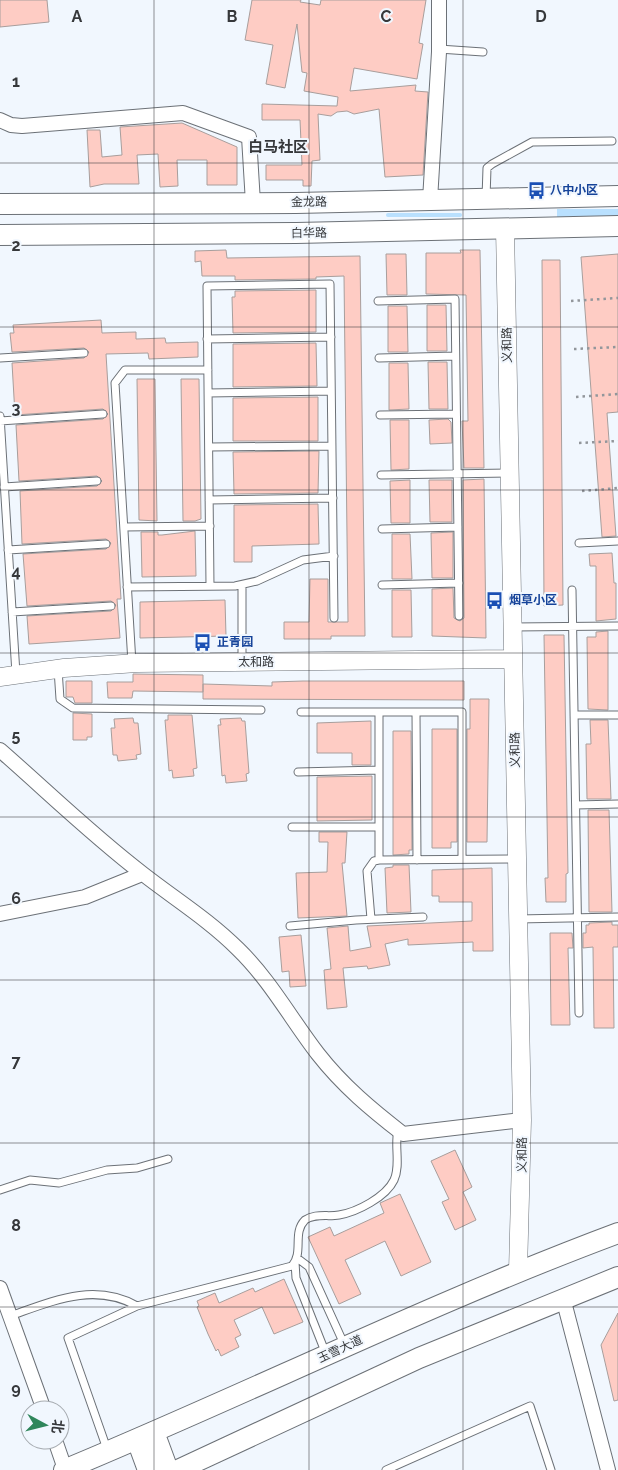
<svg xmlns="http://www.w3.org/2000/svg" width="618" height="1470" font-family="Raleway,'Noto Sans SC',sans-serif">
  <style>
    .water { fill: #b9e0fe }
    .lines { fill: none; stroke-linecap: round; stroke-linejoin: round }
    .stream { stroke: #b9e0fe; stroke-width: 4 }
    .building { fill: #feccc4; stroke: #a89e9c }
    .service-casing { stroke: #6c7177; stroke-width: 9 }
    .minor-casing { stroke: #6c7177; stroke-width: 16 }
    .tertiary-casing { stroke: #6c7177; stroke-width: 19 }
    .secondary-casing { stroke: #6c7177; stroke-width: 22 }
    .path { stroke: #92969b; stroke-width: 2.5; stroke-dasharray: 2.5 4; stroke-linecap: butt }
    .service { stroke: #fff; stroke-width: 7 }
    .minor { stroke: #fff; stroke-width: 14 }
    .tertiary { stroke: #fff; stroke-width: 18 }
    .secondary { stroke: #fff; stroke-width: 20 }
    .grid { fill: none; stroke: #36383b; stroke-width: 1; stroke-opacity: 0.55 }
    .labels { text-anchor: middle; dominant-baseline: central; stroke-width: 4; stroke-linejoin: round; paint-order: stroke }
    .transit-label { font-size: 12px; font-weight: bold; fill: #164399; stroke: #f1f7fe; text-anchor: start }
    .street-label { font-size: 12px; fill: #36383b; stroke: #f1f7fe }
    .quarter-label { font-size: 15px; font-weight: bold; fill: #36383b; stroke: #f1f7fe }
    .grid-label { font-size: 16px; text-anchor: middle; font-weight: bold; fill: #36383b; stroke: #f1f7fe; stroke-width: 4; stroke-linejoin: round; paint-order: stroke }
  </style>
  <rect width="100%" height="100%" fill="#f1f7fe"/>
  <path class="water" d="M557,209H618V217L557,218Z"/>
  <g class="lines">
    <path class="stream" d="M388,215H460"/>
  </g>
  <path class="building" d="M0,0H47L49,22L0,27Z
    M252,0H301L300,2L320,5L321,0H426L419,43L423,44L417,79L354,68L350,91L416,85L415,91L428,92L423,175L385,177L379,109L354,114L347,111L337,112L331,116L318,114L320,160L312,161L311,186H303V180H266V165H302L300,120H262V104L337,106L338,97L304,91L307,73L302,72L297,24L285,88L266,84L273,45L245,40Z
    M182,123L237,147V185H207V160H177L178,186L160,187L158,154L137,155L139,184H104L90,187L87,130H100L102,157L122,155L120,127Z
    M226,250L227,258L360,256L365,636H331V639H284V622H309L310,579H328V622H348L344,276L316,277V279L235,280V276H202L201,261L195,262V251Z
    M460,250H480L484,468H464L462,421H468L466,295L426,294V253H461Z
    M386,254H406L407,295H387Z
    M618,254V412L607,413L616,536L602,537L581,257Z
    M542,260H560L563,605L544,606Z
    M316,290V332L233,333L232,297H235V291Z
    M427,305H446L447,351H427Z
    M388,306H407L408,352H388Z
    M101,320L102,333L136,332V339L165,338L166,343L198,342V357L149,359L148,353L106,354L121,599H117L120,638L29,644L27,616L111,611L116,605L111,601L27,606L23,554L106,549L111,543L106,539L22,544L20,491L97,486L102,481L97,476L19,481L16,425L103,419L108,414L103,409L15,415L12,363L84,358L89,352L84,348L12,352L10,333H14L13,325Z
    M316,343L317,386L233,387V344Z
    M428,362H447L448,409H429Z
    M389,363H408L409,409L389,410Z
    M137,379H155L157,521L139,520Z
    M181,379H199L201,519L195,521H183Z
    M318,397V441H233V398Z
    M448,419L451,422L452,443L430,444L429,420Z
    M390,420H409V469L391,470Z
    M319,451L318,493L234,494L233,452Z
    M484,479L486,638L432,636V589L453,588L454,618L460,621L464,618L463,480Z
    M410,480V523H391L390,481Z
    M429,480H452V522H430Z
    M318,504L319,544L252,546V562H234V505Z
    M195,531L196,576L142,577L141,532H158V535H162Z
    M453,532V578H432L431,533Z
    M392,534H410L412,579H392Z
    M612,553L614,583H616V619L596,621V566H590L589,554Z
    M392,590H411L412,637H392Z
    M225,600L226,636L140,638V602Z
    M608,631V710L588,709L587,637H596V632Z
    M544,635H564L568,873L566,874V902H546L545,878H548Z
    M133,674L203,675V692L133,691L132,698H108L107,682H133Z
    M66,681H92V703H75L73,697H66Z
    M303,681H464V700L203,699V684L272,686V682Z
    M470,699H489L487,842H467V729H470Z
    M73,713L92,714V737H87V740H73Z
    M168,715H192L197,768L193,769L194,776L173,778L172,770L169,771L165,720H168Z
    M133,718L134,723H138L141,754L136,755L137,759L118,761L117,755H113L111,728H115L114,719Z
    M241,718L242,721H245L249,773L246,774L247,781L226,783L225,775L222,776L218,725H221L220,719Z
    M590,720H608L611,799H587L586,744H591Z
    M371,721V765H352V753H317V723Z
    M432,729H457V842H451V848H432Z
    M393,731H411L412,850H409V854L393,855Z
    M372,776V820L317,821V777Z
    M588,810H609L612,912H589Z
    M319,832H347L345,863H342L347,916L298,918L296,873L327,872L328,842H319Z
    M393,865H409L411,912L387,913L385,868L393,867Z
    M492,868L493,951H473V942L408,945V939L385,944L390,965L368,969L367,966L343,968L347,1007L327,1009L324,970L331,969L327,928L348,926L350,951L371,947L367,926L472,921V902H439V896H432V870Z
    M612,922V925H618V947H613L614,1028H594L593,947L583,948V933H586V925H589V923Z
    M550,933H572L573,948H568L570,1025H551Z
    M301,935L306,986L290,987L289,971L282,972L279,937Z
    M455,1150L472,1187L463,1192L476,1220L455,1230L442,1202L449,1199L431,1161Z
    M400,1194L431,1262L401,1276L385,1241L345,1260L361,1294L339,1304L308,1237L330,1227L334,1236L384,1213L380,1203Z
    M284,1279L303,1322L274,1334L262,1307L234,1320L241,1335L235,1338L239,1347L221,1356L218,1349L216,1351L208,1334L197,1307L199,1306L197,1301L215,1293L219,1303L253,1288L255,1292Z
    M618,1313V1400L614,1401L601,1345Z"/>
  <g class="lines">
    <defs>
      <path id="service" d="M439,49L483,52
        M486,198L487,168L492,164L532,142L612,141
        M378,301L455,299L459,616
        M207,339L331,337
        M0,358L84,353
        M379,358L455,356
        M208,393L331,391
        M380,415L456,414
        M0,416L16,674
        M0,421L103,414
        M209,447L332,446
        M381,475L509,473
        M4,487L97,481
        M209,500L333,498
        M124,527L210,526
        M382,529L458,527
        M579,543L618,541
        M8,550L106,544
        M242,585V662
        M382,585L459,583
        M210,586L207,286L330,284L334,618
        M127,587L235,586L257,581L303,560L334,556
        M572,590L579,1013
        M12,612L111,606
        M513,627L618,626
        M132,663L115,383L125,370H208
        M58,669L60,699L73,708L261,710
        M301,712H462V859
        M379,712V860L517,859
        M416,712L417,860
        M574,715H618
        M298,772L379,770
        M576,805L618,804
        M292,827H379
        M371,919L367,871L374,861L379,860
        M518,919L618,917
        M290,926L356,920L423,917
        M0,1190L30,1180L59,1183L107,1170L137,1168L168,1159
        M297,1258L309,1267L344,1344
        M295,1262L296,1278L326,1354
        M10,1316C53,1301 94,1282 137,1306
        M107,1449L68,1338L137,1306L292,1266C304,1252 292,1233 305,1220C315,1213 328,1217 339,1215C357,1212 386,1197 394,1180C401,1165 394,1146 398,1130
        M386,1470L530,1406L551,1470"/>
      <path id="minor" d="M0,120L11,125L22,126L183,113L249,137L253,203
        M430,200L439,52V0
        M0,750C47,791 93,836 143,874C175,899 209,920 238,949C270,980 291,1019 318,1054C343,1086 372,1110 403,1134L522,1120
        M0,914L85,897L142,874
        M0,1288L44,1410
        M563,1298L608,1470
        M55,1440L65,1469"/>
      <path id="tertiary" d="M505,228L522,1120L518,1271
        M0,677L64,668L137,663L513,659"/>
      <path id="secondary" d="M0,204L296,203L618,196
        M0,235L296,233L618,226
        M154,1432L168,1470
        M137,1440L148,1470
        M64,1470C250,1393 430,1303 618,1233
        M178,1470L419,1358L618,1277"/>
    </defs>
    <use href="#service" class="service-casing"/>
    <use href="#minor" class="minor-casing"/>
    <use href="#tertiary" class="tertiary-casing"/>
    <use href="#secondary" class="secondary-casing"/>
    <path class="path" d="M571,301L618,298
      M574,349L618,347
      M576,397L618,394
      M579,443L618,441
      M582,491L618,488"/>
    <use href="#service" class="service"/>
    <use href="#minor" class="minor"/>
    <use href="#tertiary" class="tertiary"/>
    <use href="#secondary" class="secondary"/>
  </g>
  <path class="grid" d="M154,0V1470M309,0V1470M463,0V1470M0,163H618M0,327H618M0,490H618M0,653H618M0,817H618M0,980H618M0,1143H618M0,1307H618"/>
  <defs>
    <symbol id="bus-bare" viewBox="-9 -9 18 18"><path d="M-5-6H5V4H4V6H2V4H-2V6H-4V4H-5ZM-3.5-4V0h7V-4ZM-3.5 1.2v1.5H-2V1.2ZM2 1.2v1.5H3.5V1.2Z" fill="#1a4fb4" stroke="#f1f7fe" stroke-width="2.5" paint-order="stroke"/></symbol>
  </defs>
  <g fill-rule="evenodd">
    <use href="#bus-bare" x="524" y="178" width="25" height="25"/>
    <use href="#bus-bare" x="482" y="588" width="25" height="25"/>
    <use href="#bus-bare" x="190" y="630" width="25" height="25"/>
  </g>
  <g class="labels">
    <g class="transit-label">
      <text x="550" y="190">八中小区</text>
      <text x="509" y="600">烟草小区</text>
      <text x="217" y="642">正青园</text>
    </g>
    <g class="street-label">
      <text transform="translate(309 202) rotate(-1)">金龙路</text>
      <text transform="translate(309 233) rotate(-1)">白华路</text>
      <text transform="translate(507 345) rotate(-91)">义和路</text>
      <text x="256" y="662">太和路</text>
      <text transform="translate(515 750) rotate(-91)">义和路</text>
      <text transform="translate(522 1155) rotate(-89)">义和路</text>
      <text transform="translate(340 1349) rotate(-25)">玉雪大道</text>
    </g>
    <g class="quarter-label">
      <text x="278" y="147">白马社区</text>
    </g>
  </g>
  <g class="grid-label">
    <text x="77" y="22">A</text>
    <text x="232" y="22">B</text>
    <text x="386" y="22">C</text>
    <text x="541" y="22">D</text>
    <text x="16" y="87">1</text>
    <text x="16" y="251">2</text>
    <text x="16" y="414">3</text>
    <text x="16" y="577">4</text>
    <text x="16" y="741">5</text>
    <text x="16" y="904">6</text>
    <text x="16" y="1067">7</text>
    <text x="16" y="1231">8</text>
    <text x="16" y="1394">9</text>
  </g>
  <g transform="translate(45 1425) rotate(97)"><circle r="24" fill="#f1f7fe" stroke="#a6abb0"/>
  <path d="M0-4L9 19L0 12L-9 19Z" fill="#2f865b"/>
  <text y="-8" font-size="14" font-weight="bold" text-anchor="middle" fill="#36383b">北</text>
  </g>
</svg>
